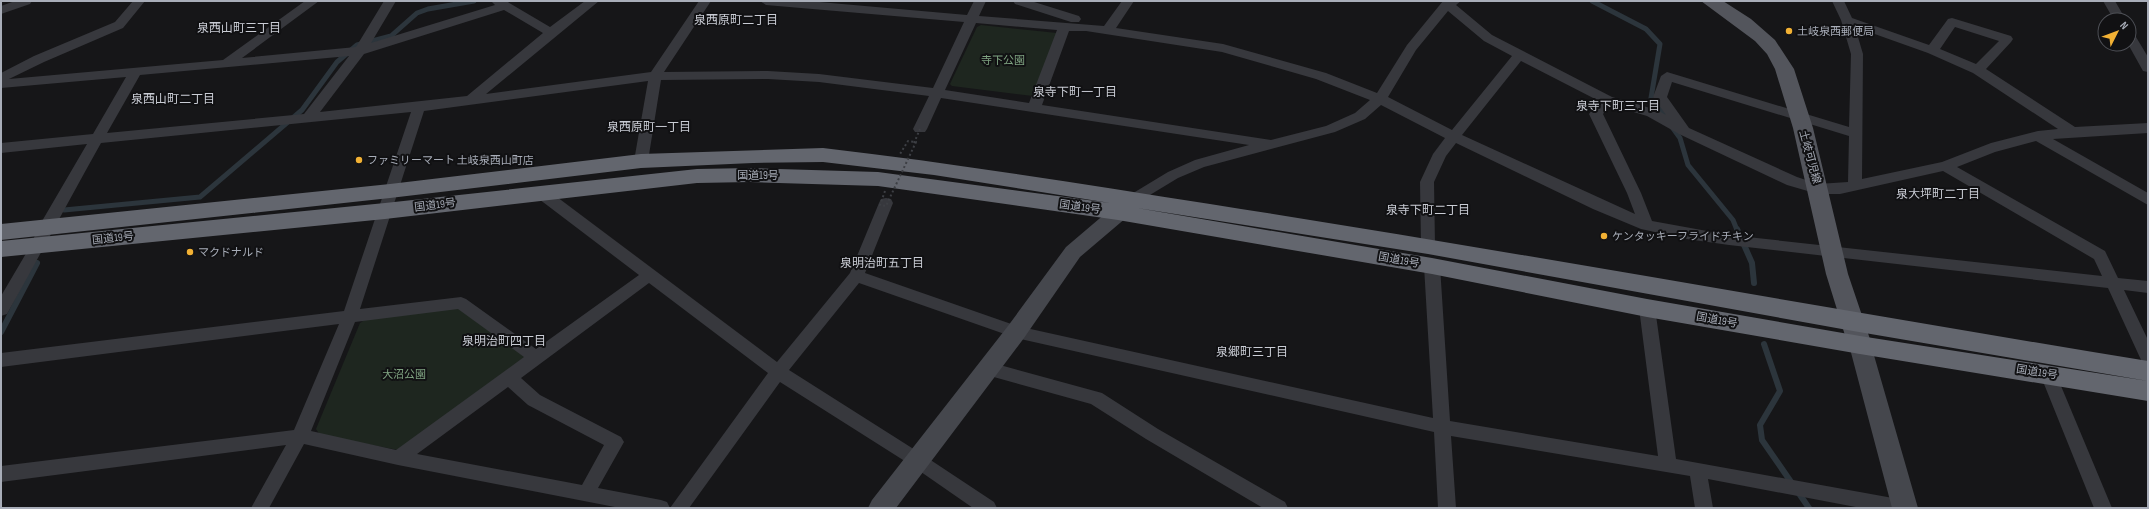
<svg xmlns="http://www.w3.org/2000/svg" width="2149" height="509" font-family="'Sofia Sans Condensed','Noto Sans JP',sans-serif">
  <style>
    .green { fill: #1e261f }
    .lines { fill: none; stroke-linecap: round; stroke-linejoin: round }
    .stream-far1 { stroke: #2c353c; stroke-width: 5 }
    .stream { stroke: #2c353c; stroke-width: 6 }
    .street { fill: #37383d; fill-rule: evenodd }
    .secondary { fill: #45474d; fill-rule: evenodd }
    .primary { fill: #53555c; fill-rule: evenodd }
    .highway { fill: #63666e; fill-rule: evenodd }
    .path-bridge { stroke: #3d3f44; stroke-width: 2; stroke-dasharray: 2 2.5; stroke-linecap: butt }
    .poi-dot { fill: #f2b134; stroke: #111113; stroke-width: 1.5 }
    .labels { text-anchor: middle; dominant-baseline: central; stroke-width: 4; stroke-linejoin: round; paint-order: stroke }
    .poi-label { font-size: 11px; fill: #a8adb8; stroke: #111113; text-anchor: start }
    .park-label { font-size: 11px; fill: #7fa381; stroke: #111113 }
    .street-label { font-size: 11px; fill: #a8adb8; stroke: #111113 }
    .neighbourhood-label { font-size: 12px; fill: #c9ccd4; stroke: #111113 }
  </style>
  <rect width="100%" height="100%" fill="#161618"/>
  <path class="green" d="M981,25L1057,33L1033,96L952,86L950,84L977,27Z
    M458,308L525,357L398,450L320,435L316,429L360,323L369,317Z"/>
  <g class="lines">
    <path class="stream-far1" d="M1592,1L1646,29L1660,44L1651,98L1666,118
      M1672,127L1680,138L1688,165L1733,220L1737,230
      M64,210L200,197L302,110L337,62L357,45L391,36L417,13L428,9L474,1"/>
    <path class="stream" d="M1737,229L1752,263L1754,283
      M1,332L37,263
      M1764,344L1780,391L1760,425L1762,440L1809,508"/>
    <path class="street" d="M15,1H32L30,4L1,14V6Z
      M133,1H145L123,28L44,62L9,79L223,60L305,1H319L242,58L356,47L384,1H396L371,43L495,5L491,1H506L550,27L585,1H599L486,94L651,72L699,1H711L664,72L768,71L819,74L933,88L964,22L766,5L760,1H808L967,15L974,1H986L979,16L1104,26L1122,1H1134L1116,28L1223,44L1326,73L1377,93L1407,45L1443,1H1461L1456,5L1492,35L1612,97L1657,110L1666,115L1653,97L1661,76L1667,72L1849,127L1851,54L1841,20L1832,1H1844L1852,18L1929,45L1948,19L1952,18L2011,36L2013,39L2011,42L1986,69L2075,127L2148,123V133L2053,139L2148,193V205L2036,141L1995,152L1957,167L2105,251L2118,278L2148,281V293L2124,290L2148,340V363L2142,362L2108,288L1729,245L1687,239L1641,229L1593,209L1456,143L1446,156L1434,182L1435,246L1433,250L1428,252L1423,250L1421,246L1420,182L1433,154L1445,138L1381,105L1365,119L1335,132L1204,167L1178,178L1135,204L1130,203L1128,199L1130,195L1168,172L1195,160L1249,145L941,98L927,129L925,132H915L913,129L929,96L819,82L768,79L661,80L648,161L646,164H636L634,161L648,81L424,111L360,309L461,297L466,299L536,349L639,275L535,196L533,192L535,188H545L777,362L850,273L879,203L881,199L886,198L891,199L893,203L865,273L1017,326L1433,418L1424,266L1427,262L1432,260L1437,262L1440,266L1450,421L1658,456L1639,308L1641,304L1647,302L1653,304L1655,308L1676,459L1904,500L1910,502L1913,508H1861L1708,479L1713,508H1695L1690,476L1451,436L1456,508H1438L1434,432L1016,338L859,283L789,370L923,455L994,502L997,508H973L911,465L780,382L689,508H670L768,373L649,283L521,378L540,395L621,437L624,442L598,488L661,500L667,502L670,508H620L398,465L304,444L269,508H251L286,445L1,482V466L294,430L339,324L1,367V353L344,311L411,112L101,143C69,200 39,257 7,314L1,316V296L31,245L38,228L87,144L1,153V143L93,134L126,77L1,88V73L34,56L115,22ZM504,10L543,33L467,96L320,112L364,54ZM1448,11L1484,41L1512,56L1452,130L1388,97L1416,50ZM976,23L1057,30L1029,103L945,90ZM1855,27L1928,53L1973,73L2058,129L2038,131L1991,143L1942,162L1862,179L1863,54ZM1955,27L1999,41L1976,64L1940,49ZM1069,31H1086L1222,52L1316,79L1370,100L1355,113L1326,126L1271,140L1042,105ZM349,56L304,114L107,133L140,75ZM1521,61L1599,101L1589,114L1627,193L1635,214L1462,135ZM1672,82L1849,136L1848,182L1818,184L1797,177L1689,128L1667,97ZM1610,105L1647,116L1679,134L1787,185L1818,194H1840L1943,171L2094,259L2102,276L1729,235L1652,221L1641,193L1603,114ZM458,309L524,357L396,450L311,431L355,322ZM508,387L528,405L604,445L582,485L417,454Z
      M1013,1H1031L1079,16L1081,19L1079,22H1071L1015,4Z
      M2103,1H2115L2126,20H2114Z
      M2129,31L2133,32L2148,57V72L2143,71L2128,44Z
      M989,362L1102,393L1158,429L1285,502L1288,508H1263L1146,439L1091,404L983,374L981,369L983,364Z
      M2048,367L2054,369L2056,374L2112,508H2094L2040,374L2042,369Z"/>
    <path class="secondary" d="M1133,194L1140,196L1143,201L1140,206L1080,257L1024,338L896,508H868L872,500L1008,326L1066,247L1126,196Z
      M1860,336L1868,339L1871,345L1918,508H1892L1849,345L1852,339Z"/>
    <path class="primary" d="M1701,1H1723L1751,19L1775,40L1794,69L1813,128L1848,274L1872,345L1868,352L1860,354L1852,352L1848,345L1826,274L1793,128L1775,69L1767,54L1755,41Z"/>
    <path class="highway" d="M823,148C953,163 1081,184 1210,204C1523,253 1835,310 2148,361V381L1853,331L1428,254L1137,208L1432,258L1647,299L1860,336L2148,381V401L1860,354L1647,317L1432,274L1118,220L878,186L750,182L697,183L385,219L1,257V241L385,203L697,169L750,168L878,172L1110,203L934,175L823,162L753,163L641,168L390,198L1,240V224L390,184L641,154Z"/>
    <path class="path-bridge" d="M914,143L920,129
      M885,191L880,205L886,206L916,142L908,141L900,154"/>
  </g>
  <g class="poi-dot">
    <circle cx="1789" cy="31" r="4"/>
    <circle cx="359" cy="160" r="4"/>
    <circle cx="1604" cy="236" r="4"/>
    <circle cx="190" cy="252" r="4"/>
  </g>
  <g class="labels">
    <g class="poi-label">
      <text x="1797" y="31">土岐泉西郵便局</text>
      <text x="367" y="160">ファミリーマート 土岐泉西山町店</text>
      <text x="1612" y="236">ケンタッキーフライドチキン</text>
      <text x="198" y="252">マクドナルド</text>
    </g>
    <g class="park-label">
      <text x="1003" y="60">寺下公園</text>
      <text x="404" y="374">大沼公園</text>
    </g>
    <g class="street-label">
      <text transform="translate(1810 157) rotate(75)">土岐可児線</text>
      <text x="758" y="175">国道19号</text>
      <text transform="translate(435 205) rotate(-7)">国道19号</text>
      <text transform="translate(1080 207) rotate(8)">国道19号</text>
      <text transform="translate(113 238) rotate(-6)">国道19号</text>
      <text transform="translate(1399 260) rotate(10)">国道19号</text>
      <text transform="translate(1717 320) rotate(10)">国道19号</text>
      <text transform="translate(2037 372) rotate(9)">国道19号</text>
    </g>
    <g class="neighbourhood-label">
      <text x="736" y="20">泉西原町二丁目</text>
      <text x="239" y="28">泉西山町三丁目</text>
      <text x="1075" y="92">泉寺下町一丁目</text>
      <text x="173" y="99">泉西山町二丁目</text>
      <text x="1618" y="106">泉寺下町三丁目</text>
      <text x="649" y="127">泉西原町一丁目</text>
      <text x="1938" y="194">泉大坪町二丁目</text>
      <text x="1428" y="210">泉寺下町二丁目</text>
      <text x="882" y="263">泉明治町五丁目</text>
      <text x="504" y="341">泉明治町四丁目</text>
      <text x="1252" y="352">泉郷町三丁目</text>
    </g>
  </g>
  <rect width="2149" height="509" fill="none" stroke="#a8adb8" stroke-width="4"/>
  <g transform="translate(2117 32) rotate(48)"><circle r="19" fill="#111113" stroke="#4d4f55"/>
  <path d="M0-3L7 15L0 10L-7 15Z" fill="#f2b134"/>
  <text y="-6" font-size="11" font-weight="bold" text-anchor="middle" fill="#a8adb8">N</text>
  </g>
</svg>
